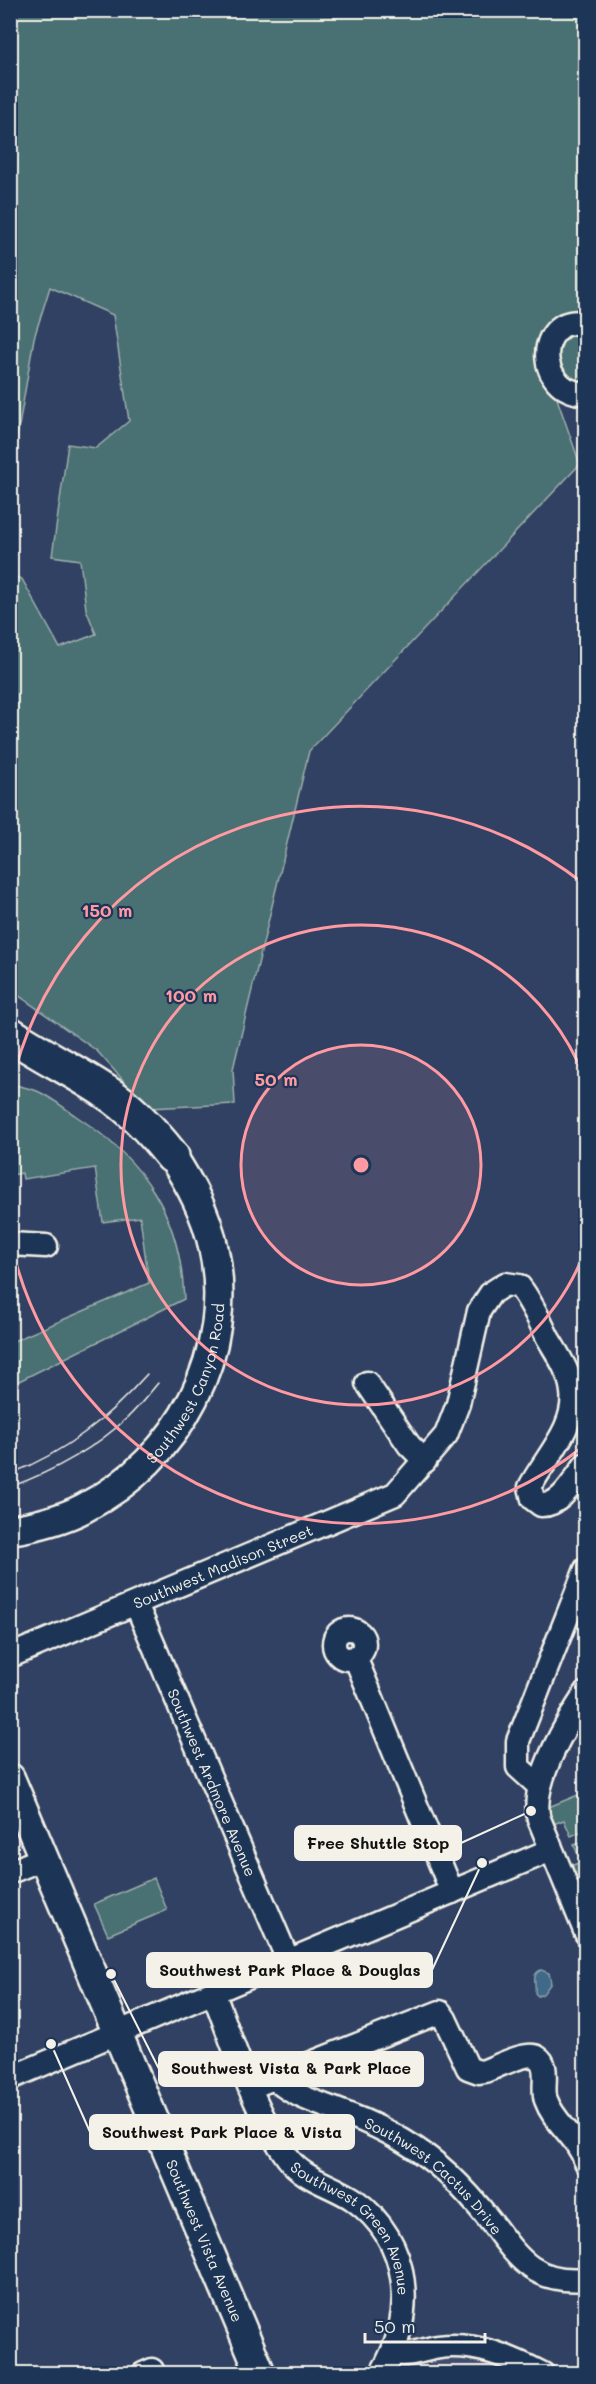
<svg xmlns="http://www.w3.org/2000/svg" width="596" height="2384" font-family="Mali,sans-serif">
  <style>
    .built { fill: #434d6e }
    .green { fill: #496f72; stroke: #9eb0ad; stroke-width: 1.5 }
    .water { fill: #3f6887; stroke: #879fae; stroke-width: 1.5 }
    .lines { fill: none; stroke-linecap: round; stroke-linejoin: round }
    .minor-casing { stroke: #f4f1e8; stroke-width: 27 }
    .major-casing { stroke: #f4f1e8; stroke-width: 33 }
    .highway-casing { stroke: #f4f1e8; stroke-width: 38 }
    .minor { stroke: #1d3557; stroke-width: 22 }
    .major { stroke: #1d3557; stroke-width: 28 }
    .highway { stroke: #1d3557; stroke-width: 33 }
    .tram { stroke: #f4f1e8; stroke-width: 1.5 }
    .ring { fill: none; stroke: #ff9aa2; stroke-width: 3 }
    .labels { text-anchor: middle; dominant-baseline: central; stroke-width: 4.5; stroke-linejoin: round; paint-order: stroke }
    .street-label { font-size: 15px; fill: #f4f1e8; stroke: #1d3557 }
    .centre { fill: #ff9aa2; stroke: #1d3557; stroke-width: 3 }
    .ring-label { font-size: 18px; text-anchor: middle; font-weight: bold; fill: #ff9aa2; stroke: #1d3557; stroke-width: 4.5; stroke-linejoin: round; paint-order: stroke }
    .leader { fill: none; stroke: #f4f1e8; stroke-width: 2 }
    .callout-dot { fill: #f4f1e8; stroke: #1d3557; stroke-width: 2 }
    .callout { fill: #f4f1e8; stroke: #f4f1e8; stroke-width: 2 }
    .callout-label { font-size: 16px; text-anchor: middle; font-weight: bold; fill: #111 }
  </style>
  <rect width="100%" height="100%" fill="#314163"/>
  <filter id="ink" filterUnits="userSpaceOnUse"><feTurbulence type="fractalNoise" baseFrequency=".0167" numOctaves="2"/><feDisplacementMap in="SourceGraphic" scale="12" xChannelSelector="R" yChannelSelector="G"/><feConvolveMatrix kernelMatrix="1 2 1 2 8 2 1 2 1" color-interpolation-filters="sRGB"/></filter>
  <g filter="url(#ink)">
    <path class="built" d="M453,2356L475,2359L511,2373H433L430,2360Z"/>
    <path class="green" d="M11,11H585V383L548,373L580,464L309,751L233,1069L235,1104L148,1108L97,1051L11,990V575L22,579L60,648L96,634L86,609L80,560L52,556L68,444L96,448L129,421L113,315L50,287L34,338L17,438L11,500Z
      M11,1084C19,1086 29,1088 37,1091C51,1097 64,1108 76,1116C145,1161 181,1216 184,1299L11,1385V1342L149,1283L140,1217L103,1222L95,1168L23,1179L22,1173L11,1175Z
      M578,1795L585,1813V1830L571,1836L564,1820L551,1825L544,1809Z
      M585,1841V1880L575,1884L568,1867L581,1862L574,1845Z
      M154,1878L167,1910L108,1935L94,1904Z"/>
    <path class="water" d="M541,1970L549,1973L551,1983L543,1994L538,1996L535,1993C537,1984 530,1975 541,1970Z"/>
    <g class="lines">
      <defs>
        <g id="minor">
          <path d="M586,322C578,322 569,322 562,326C542,339 543,368 560,384C566,390 576,393 586,394"/>
          <path d="M10,1244L46,1246"/>
          <path d="M367,1383L409,1445L425,1461"/>
          <path id="s1" d="M136,1604L288,1960"/>
          <circle cx="349" cy="1644" r="15"/>
          <path id="s2" d="M10,1656L395,1494L446,1435L458,1404L479,1311L491,1293L505,1284L519,1286C532,1302 539,1320 548,1338C558,1355 570,1372 572,1392C577,1427 544,1459 530,1487L533,1499L541,1505C562,1506 574,1479 586,1464"/>
          <path d="M355,1657L452,1892"/>
          <path d="M586,1693C567,1722 529,1785 539,1819L586,1933"/>
          <path d="M539,1786L518,1767V1741L586,1569"/>
          <path d="M10,1872L44,1858"/>
          <path id="s3" d="M213,1992C234,2045 254,2113 288,2158C303,2179 332,2185 353,2199C412,2241 417,2316 381,2374"/>
          <path d="M10,2078L551,1850"/>
          <path id="s4" d="M274,2078C295,2098 320,2103 347,2114C384,2128 419,2147 448,2174C463,2188 478,2205 491,2222C518,2258 534,2284 586,2279"/>
          <path d="M251,2087L440,2012L445,2019L468,2068L479,2072L485,2071C496,2067 527,2051 537,2057C551,2065 541,2088 546,2100C554,2123 577,2136 586,2162"/>
          <path d="M393,2353C410,2357 423,2349 439,2347C476,2342 510,2357 543,2374"/>
          <path d="M143,2374L152,2370"/>
        </g>
        <g id="major">
          <path id="s5" d="M10,1530C36,1526 61,1520 84,1508C179,1460 237,1352 213,1246C206,1213 190,1184 172,1156"/>
          <path id="s6" d="M10,1778L261,2374"/>
        </g>
        <path id="highway" d="M10,1034C41,1055 75,1071 106,1092C131,1108 153,1132 172,1156"/>
      </defs>
      <use href="#minor" class="minor-casing"/>
      <use href="#major" class="major-casing"/>
      <use href="#highway" class="highway-casing"/>
      <use href="#minor" class="minor"/>
      <use href="#major" class="major"/>
      <use href="#highway" class="highway"/>
      <path class="tram" d="M10,1474C66,1452 108,1418 147,1374
        M10,1487C54,1471 93,1450 127,1418C138,1408 148,1395 158,1383"/>
    </g>
  </g>
  <circle cx="361" cy="1165" r="120" fill="#ff9aa2" fill-opacity=".12"/>
  <g class="ring">
    <circle cx="361" cy="1165" r="120"/>
    <path d="M585 1251A240 240 0 1 1 585 1079"/>
    <path d="M584 1446A359 359 0 0 1 11 1243M11 1087A359 359 0 0 1 584 884"/>
  </g>
  <g class="labels">
    <g class="street-label">
      <text stroke="none"><textPath href="#s5" startOffset="246">Southwest Canyon Road</textPath></text>
      <text stroke="none"><textPath href="#s2" startOffset="231">Southwest Madison Street</textPath></text>
      <text stroke="none"><textPath href="#s1" startOffset="194">Southwest Ardmore Avenue</textPath></text>
      <text stroke="none"><textPath href="#s4" startOffset="190">Southwest Cactus Drive</textPath></text>
      <text stroke="none"><textPath href="#s3" startOffset="282">Southwest Green Avenue</textPath></text>
      <text stroke="none"><textPath href="#s6" startOffset="502">Southwest Vista Avenue</textPath></text>
    </g>
  </g>
  <circle cx="361" cy="1165" r="9" class="centre"/>
  <g class="ring-label">
    <text x="107" y="917">150 m</text>
    <text x="191" y="1002">100 m</text>
    <text x="276" y="1086">50 m</text>
  </g>
  <path class="leader" d="M531 1811L461 1843M482 1863L432 1970M111 1974L159 2069M51 2044L90 2132"/>
  <g class="callout-dot">
    <circle cx="531" cy="1811" r="6"/>
    <circle cx="482" cy="1863" r="6"/>
    <circle cx="111" cy="1974" r="6"/>
    <circle cx="51" cy="2044" r="6"/>
  </g>
  <g class="callout">
    <rect x="295" y="1826" width="166" height="34" rx="6"/>
    <rect x="147" y="1953" width="285" height="34" rx="6"/>
    <rect x="159" y="2052" width="264" height="34" rx="6"/>
    <rect x="90" y="2115" width="264" height="34" rx="6"/>
  </g>
  <g class="callout-label">
    <text x="378" y="1849">Free Shuttle Stop</text>
    <text x="290" y="1976">Southwest Park Place &amp; Douglas</text>
    <text x="291" y="2074">Southwest Vista &amp; Park Place</text>
    <text x="222" y="2138">Southwest Park Place &amp; Vista</text>
  </g>
  <rect width="596" height="2384" fill="none" stroke="#1d3557" stroke-width="36"/>
  <rect x="18" y="18" width="560" height="2348" fill="none" stroke="#f4f1e8" stroke-width="2" filter="url(#ink)"/>
  <path d="M365 2333v9h120v-9" fill="none" stroke="#f4f1e8" stroke-width="3"/>
  <text x="374" y="2333" font-size="18" fill="#f4f1e8" stroke="#1d3557" stroke-width="4.5" paint-order="stroke">50 m</text>
</svg>
